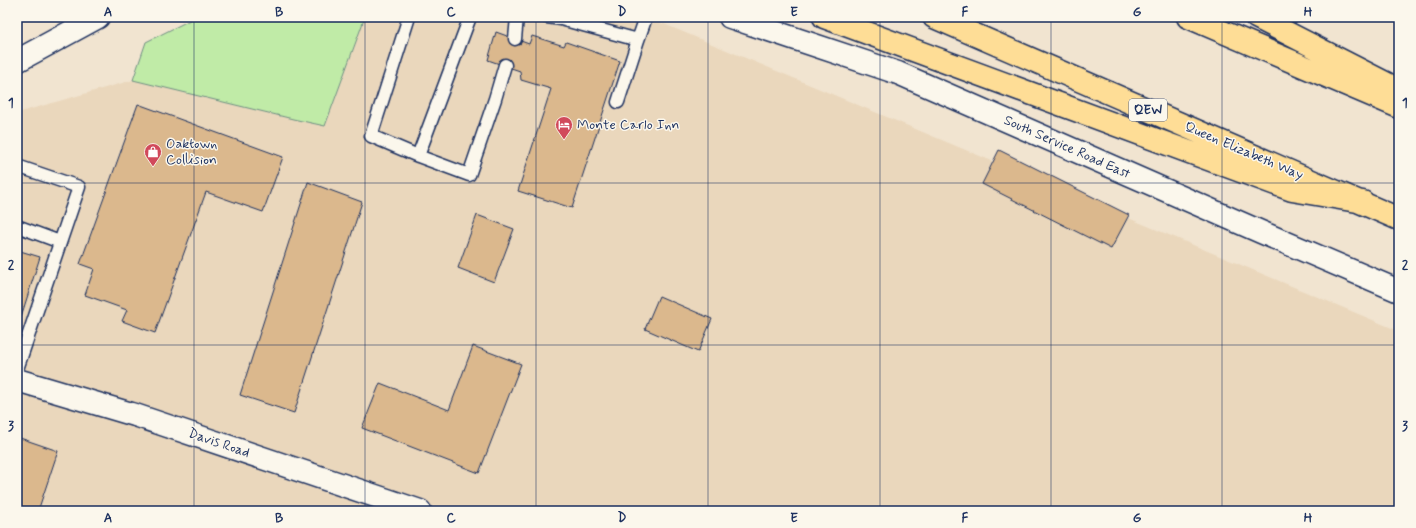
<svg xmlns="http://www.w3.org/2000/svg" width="1416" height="528" font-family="Mynerve,sans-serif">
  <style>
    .built { fill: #ead7bc }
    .green { fill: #c0eba7; stroke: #6e8d82 }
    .building { fill: #dbb88d; stroke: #1b2f5e }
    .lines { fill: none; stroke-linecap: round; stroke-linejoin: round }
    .service-casing { stroke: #1b2f5e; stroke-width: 15 }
    .minor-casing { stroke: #1b2f5e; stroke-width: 25 }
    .tertiary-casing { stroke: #1b2f5e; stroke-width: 25 }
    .motorway-casing { stroke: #1b2f5e; stroke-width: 25 }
    .service { stroke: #fbf7ec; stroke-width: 12 }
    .minor { stroke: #fbf7ec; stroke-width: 22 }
    .tertiary { stroke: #fbf7ec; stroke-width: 22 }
    .motorway { stroke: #fedd96; stroke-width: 22 }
    .grid { fill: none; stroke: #1b2f5e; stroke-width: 1; stroke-opacity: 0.55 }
    .labels { text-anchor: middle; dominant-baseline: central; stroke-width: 3; stroke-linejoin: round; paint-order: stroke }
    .shield { fill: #fbf7ec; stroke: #5e6b89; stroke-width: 1 }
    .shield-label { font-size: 13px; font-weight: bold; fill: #1b2f5e }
    .poi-label { font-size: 14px; fill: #1b2f5e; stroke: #fbf7ec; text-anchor: start }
    .street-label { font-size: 14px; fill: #1b2f5e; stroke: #fbf7ec }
    .neatline { fill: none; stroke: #1b2f5e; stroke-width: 1.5 }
    .grid-label { font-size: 13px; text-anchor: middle; font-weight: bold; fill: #1b2f5e }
  </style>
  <rect width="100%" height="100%" fill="#f1e4d0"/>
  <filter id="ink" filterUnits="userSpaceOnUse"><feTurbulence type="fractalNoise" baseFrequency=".025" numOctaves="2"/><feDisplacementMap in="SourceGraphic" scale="8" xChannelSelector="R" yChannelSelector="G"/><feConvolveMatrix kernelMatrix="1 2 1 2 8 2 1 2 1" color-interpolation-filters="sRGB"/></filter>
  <g filter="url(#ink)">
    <path class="built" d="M365,17H631L664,24L1399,331V511H17V113L133,80L293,119L325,126Z"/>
    <path class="green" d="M196,17H365L325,126L293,119L133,80L146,42Z"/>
    <path class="building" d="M496,32L529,44L532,36L564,46L566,42L620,61L572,208L518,191L551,89L521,80L520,71L488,60Z
      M138,104L283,157L263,212L206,192L155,333L122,321L127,310L85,295L94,269L80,264Z
      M999,150L1129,215L1111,249L982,184Z
      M308,182L362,202L294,413L240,395Z
      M477,215L514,229L494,282L458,268Z
      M17,250L40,257L19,323L17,322Z
      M659,296L712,319L698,352L645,329Z
      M473,346L521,364L479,473L362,428L380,383L449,410Z
      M17,437L58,451L38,511H17Z"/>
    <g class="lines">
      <defs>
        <path id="service" d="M409,17L371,136L418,156
          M470,17L418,156L469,175L495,99L505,65
          M547,17L561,19L638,40L646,17
          M515,39L517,17
          M618,102L638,40
          M17,166L79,187L17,369
          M17,226L60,242"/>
        <path id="minor" d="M17,380L135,415L420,511"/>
        <path id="tertiary" d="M730,17L898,73L1261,232L1399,291
          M17,61L98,17"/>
        <path id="motorway" d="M824,17L1292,190L1363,202
          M934,17L1399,219
          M1188,17L1399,107
          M1256,17L1399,90"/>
      </defs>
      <use href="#service" class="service-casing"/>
      <use href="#minor" class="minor-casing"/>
      <use href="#tertiary" class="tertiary-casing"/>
      <use href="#motorway" class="motorway-casing"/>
      <use href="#service" class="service"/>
      <use href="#minor" class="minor"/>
      <use href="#tertiary" class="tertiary"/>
      <use href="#motorway" class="motorway"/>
    </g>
  </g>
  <path class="grid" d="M194,17V511M365,17V511M536,17V511M708,17V511M880,17V511M1051,17V511M1222,17V511M17,183H1399M17,345H1399"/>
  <defs>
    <symbol id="hotel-pin" viewBox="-11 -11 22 30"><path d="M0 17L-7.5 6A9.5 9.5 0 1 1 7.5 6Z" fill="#d1495b" stroke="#fbf7ec"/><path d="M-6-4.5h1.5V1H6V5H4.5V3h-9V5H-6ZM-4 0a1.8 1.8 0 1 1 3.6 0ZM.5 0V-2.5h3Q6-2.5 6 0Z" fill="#fff"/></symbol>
    <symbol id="shop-pin" viewBox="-11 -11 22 30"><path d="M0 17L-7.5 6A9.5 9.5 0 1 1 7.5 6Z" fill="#d1495b" stroke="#fbf7ec"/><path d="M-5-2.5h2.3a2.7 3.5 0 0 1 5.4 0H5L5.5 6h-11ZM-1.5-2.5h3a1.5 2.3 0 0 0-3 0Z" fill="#fff"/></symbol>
  </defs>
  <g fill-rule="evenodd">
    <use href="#hotel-pin" x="554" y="115" width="20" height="27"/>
    <use href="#shop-pin" x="143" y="142" width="20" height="27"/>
  </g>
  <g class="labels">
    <rect class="shield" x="1129" y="99" width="38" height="22" rx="3"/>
    <g class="shield-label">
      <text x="1148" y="110">QEW</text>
    </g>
    <g class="poi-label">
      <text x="577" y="125">Monte Carlo Inn</text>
      <text x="166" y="144">Oaktown<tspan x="166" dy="16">Collision</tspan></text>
    </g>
    <g class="street-label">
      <text transform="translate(1067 147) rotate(24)">South Service Road East</text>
      <text transform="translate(1244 151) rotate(23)">Queen Elizabeth Way</text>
      <text transform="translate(219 443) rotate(19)">Davis Road</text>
    </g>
  </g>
  <rect width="1416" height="528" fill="none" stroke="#fbf7ec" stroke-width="44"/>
  <rect x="22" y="22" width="1372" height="484" class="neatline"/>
  <g class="grid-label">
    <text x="108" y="16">A</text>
    <text x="279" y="16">B</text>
    <text x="451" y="16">C</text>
    <text x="622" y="16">D</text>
    <text x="794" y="16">E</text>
    <text x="965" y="16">F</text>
    <text x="1137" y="16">G</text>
    <text x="1308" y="16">H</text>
    <text x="11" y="107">1</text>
    <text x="1405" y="107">1</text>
    <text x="11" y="269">2</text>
    <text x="1405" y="269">2</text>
    <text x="11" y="430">3</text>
    <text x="1405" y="430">3</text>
    <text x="108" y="522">A</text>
    <text x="279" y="522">B</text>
    <text x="451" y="522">C</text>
    <text x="622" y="522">D</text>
    <text x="794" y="522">E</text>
    <text x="965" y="522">F</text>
    <text x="1137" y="522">G</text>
    <text x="1308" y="522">H</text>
  </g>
</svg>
